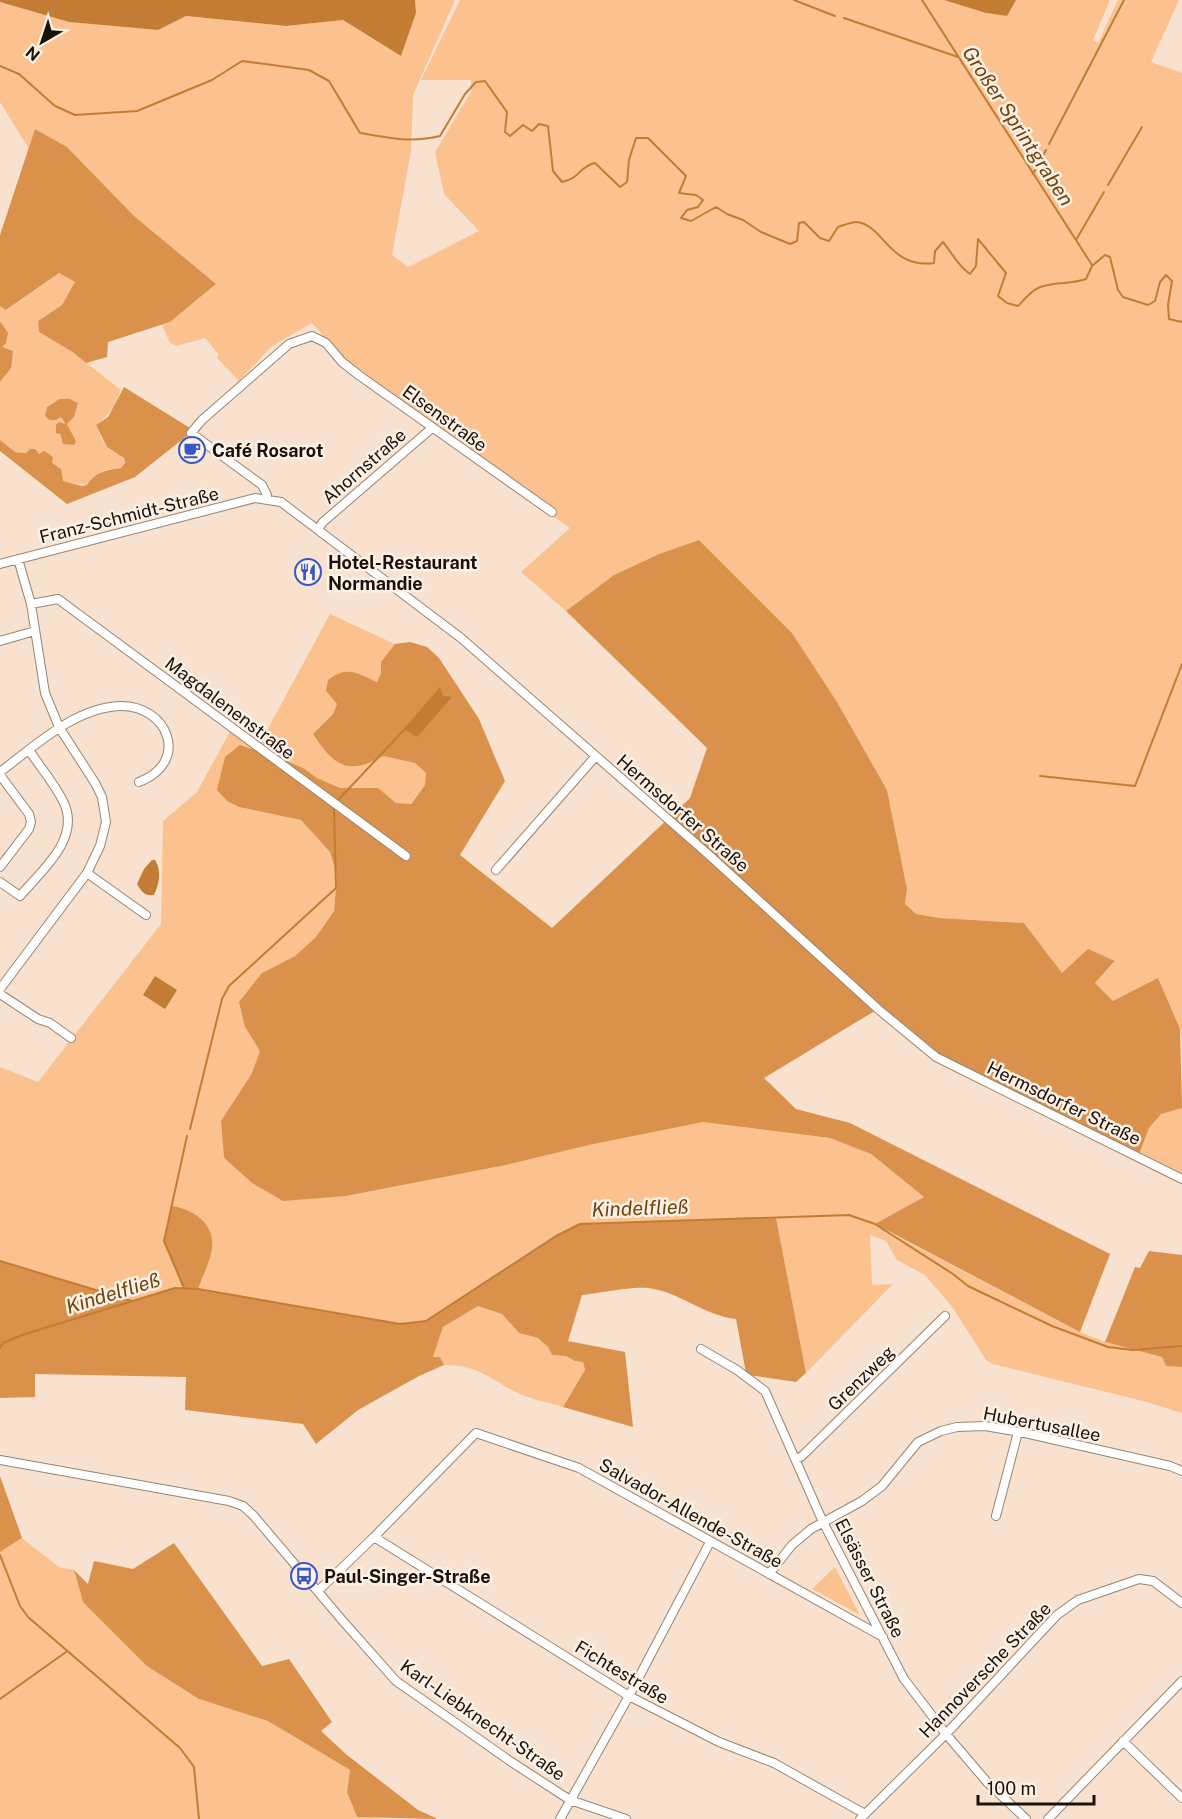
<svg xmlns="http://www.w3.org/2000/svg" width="1182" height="1819" font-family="'Public Sans',sans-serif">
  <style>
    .green { fill: #fbc18e; fill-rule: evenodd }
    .forest { fill: #da914b }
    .water { fill: #c37c34 }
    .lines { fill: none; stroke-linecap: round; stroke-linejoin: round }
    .stream { stroke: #c37c34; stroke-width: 2 }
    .minor-casing { stroke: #988473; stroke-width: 10 }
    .minor { stroke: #fff; stroke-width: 8 }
    .labels { text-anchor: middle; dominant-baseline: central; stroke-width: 5; stroke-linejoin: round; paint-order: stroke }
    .street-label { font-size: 18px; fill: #19120b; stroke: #fff1e6 }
    .poi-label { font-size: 18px; font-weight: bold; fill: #19120b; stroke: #fff1e6; text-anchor: start }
    .water-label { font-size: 20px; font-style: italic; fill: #73430e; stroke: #fff1e6 }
  </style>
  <rect width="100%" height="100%" fill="#f8e2cf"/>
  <path class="green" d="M415,0H455L413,95L411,151L392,255L408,267L479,231L444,194L435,152L471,92V80H421L460,0H944L986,13L1006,16L1016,0H1110L1093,40L1098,43L1118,0H1179L1151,62L1182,73V1038L1180,1029L1113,1001L1095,983L1115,962L1062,973L1024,923L940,918L916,914L905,904L907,889L887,790L837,702L792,633L699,540L659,554L614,575L566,611L521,572L570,528L360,376L312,323L272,346L239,381L217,358L218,354L205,338L177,346L170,343L162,325L170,322L216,284L134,216L67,147L35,129L29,149L0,102V2L69,22L158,30L186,16L286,26L343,20L401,56L416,13Z
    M59,273L76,283L62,305L38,321L39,332L74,353L121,390C114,406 110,415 96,425C99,431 102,442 107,447C114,454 122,452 125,463L121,468L104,470L87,485L63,482L52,463L39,454L14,452L0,440V382L4,378L13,351L1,347L2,323L0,321V306L7,310ZM70,399L78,403L74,417L67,424L76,441L61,440L60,434L65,421L51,405Z
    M330,614L395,644L381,662V673L377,683L326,691L337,703L333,714L313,734L372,762L383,756L415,763L426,773L425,785L410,804L396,803L378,788H340L317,778L305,769L285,760L241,745L227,801L239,807L301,820L330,852L337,875L334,911L316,937L295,956L262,973L245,1027L261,1051L252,1073L221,1121L224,1158L252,1183L347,1196L506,1165L589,1145L703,1122L830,1138L871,1154L924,1197L875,1225L1080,1332L1105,1342L1162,1357L1166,1366L1182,1367V1413L1147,1402L993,1364L986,1360L953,1308L925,1275L897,1260L886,1241L870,1235L872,1285L893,1284L806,1373L776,1218L580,1224L556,1236L426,1321L400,1324L175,1288L133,1302L0,1261V1067L38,1082L161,924L163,821L197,792L232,728L258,747Z
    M1182,1108V1179L1138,1157L1149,1128L1161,1114Z
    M478,1306L502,1314L519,1333L538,1338L548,1347L552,1355L566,1356L575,1361L583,1362L585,1370L563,1407C547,1402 528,1399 514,1391C487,1377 477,1365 444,1365L440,1357H433L443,1327Z
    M22,1538L59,1567L74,1570L83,1602L199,1699L268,1721L350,1770L347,1792L357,1817L386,1819H0V1552Z
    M835,1567L838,1573L860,1615L812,1589Z"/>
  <path class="forest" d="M35,129L67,147L134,216L216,284L170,322L108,342L107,357L86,363L74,353L39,332L38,321L62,305L75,282L59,273L6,310L0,306V235Z
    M0,321L8,333L6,343L2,347L13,351L11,368L0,382Z
    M124,387L190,428L188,435L135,477L67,504L0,451V440L15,452L26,453L30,449H35L39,454L44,451L53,457L52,463L61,469L63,481L82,486L87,485C96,472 106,470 121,468L125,463L124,458L107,447L96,425L108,417Z
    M60,399H70L78,403L74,417L67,424L76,441L74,445L63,444L60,434L56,433V425L59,422L65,424L63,419L60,417L56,420H50L45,416L47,407Z
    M699,540L792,633L837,702L887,790L907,889L905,904L916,914L940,918L1024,923L1062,973L1088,949L1115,961L1095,983L1113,1001L1158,978L1180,1029L1182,1108L1161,1114L1149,1128L1138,1157L936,1057L878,1009L764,1078L796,1109L850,1123L1110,1254L1080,1332L875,1224L924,1197L871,1154L830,1138L703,1122L589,1145L506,1165L346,1196L283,1201L252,1183L224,1158L221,1121L252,1073L260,1051L245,1027L239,1002L262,973L295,956L316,937L334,911L337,875L330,852L301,820L239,807L227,801L217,790L225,757L240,745L285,760L305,769L317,778L340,788H378L396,803L411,804L425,785L426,773L415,763L383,756C348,776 334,766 313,734L333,714L337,704L326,691L328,680C347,665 357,673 377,682L381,673V662L395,644L410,642L427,647L439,658L479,719L505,781L460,855L552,928L690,798L707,748L566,611L614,575L659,554Z
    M172,1206C196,1210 218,1226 211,1254C208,1266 202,1277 198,1289L400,1324L426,1321L556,1236L580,1224L776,1218L806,1373L796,1382L749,1375L746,1373L736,1319C705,1316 680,1292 648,1288C633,1286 599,1293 582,1295L568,1341L625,1352L633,1427L563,1407L585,1370L583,1362L575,1361L566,1356L552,1355L548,1347L538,1338L519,1333L502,1314L478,1306L443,1327L433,1357H440L444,1365L419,1376L358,1410L316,1444L303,1424L185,1410L186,1377L35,1374V1397L0,1398V1261L133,1301L175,1288H184L164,1241Z
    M1149,1251L1182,1255V1367L1166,1366L1162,1357L1105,1342L1135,1267L1140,1268Z
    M0,1476L22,1538L0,1552Z
    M174,1543L262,1666L289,1659L332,1722L321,1731L347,1755L418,1810L438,1819L357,1817L347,1792L350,1770L268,1721L199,1699L147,1666L83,1602L74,1570L88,1584L94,1561L133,1569Z"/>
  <path class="water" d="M0,0H415L416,13L401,56L343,20L286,26L186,16L158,30L69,22L0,2Z
    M944,0H1016L1007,16L986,13Z
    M440,687L443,696L452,697L417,737L404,729Z
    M152,860H155C162,870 159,885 154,895C144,896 142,892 137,884L144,869Z
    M155,976L177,990L165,1009L143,995Z"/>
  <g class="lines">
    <path class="stream" d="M794,0L835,16
      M922,0L1092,265
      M844,18L958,57
      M0,66L19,74L55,106L75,115L137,111L212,80L242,61L309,70L329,81L360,133C388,138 412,143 440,136L465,94L476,82L485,81L507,112L505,132L510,136L523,125L532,131L539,124L548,126L553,171L562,182C581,178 578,167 595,163L620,187L627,182L629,160L636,138H648L686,176L679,193L696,195L703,200L698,207L687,210L681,218L691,221L716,207L727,214L743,220L761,232L790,244L797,241L799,223L804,222L820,238L829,241L838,227C844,225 851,222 857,222C884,225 889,269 934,263L935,251L943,242C952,253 958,266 970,274L976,266L978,239L1006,273L998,296L1007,303L1018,306C1025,299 1033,288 1044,286C1058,282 1072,284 1086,279L1092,266L1105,255L1110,257L1118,290L1123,297L1148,305L1155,301L1160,282L1166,275L1172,281L1168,305L1169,319L1182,322
      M1049,144L1124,0
      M1033,174L1046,150
      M1108,185L1142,127
      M1076,240L1104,192
      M1040,776L1135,786L1182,664
      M339,799L405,729
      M190,1129L222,999L229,986L336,888L334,807
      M0,1261L132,1301
      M184,1288L164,1241L187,1136
      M0,1348L3,1343L22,1335L175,1288L198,1289L400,1324L426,1321L556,1236L580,1224L849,1215L875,1224L953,1274L968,1286L1052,1326L1108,1347L1133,1350L1182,1346
      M0,1555L20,1606L28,1617L180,1748L194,1767L199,1819
      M0,1699L66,1652"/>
    <defs>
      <path id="minor" d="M267,499V495L262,485L191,433L202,420L289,344L312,336L326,343L342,362L360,376L552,512
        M318,529L323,522L432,428
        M0,564L255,498L281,502L461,638L709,855L878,1009L936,1057L1182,1179
        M31,604L58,599L406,856
        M0,641L35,631
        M0,772C35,746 74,708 120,706C168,705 191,762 139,782
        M0,775L29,814L31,822L29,829L0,867
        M496,870L595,757
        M87,873L146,915
        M0,882L20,896C42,870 82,838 63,801C54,783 40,767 29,750
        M0,989L87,873L100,846L106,822L102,797L95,783L59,727L45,693L31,604L18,559
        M0,994L38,1019L50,1023L71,1038
        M701,1349L737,1370L765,1391L823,1522L904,1679L946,1734L987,1782L1026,1819
        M796,1459L802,1456L945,1316
        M0,1460L229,1501L243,1506L253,1515L342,1620L396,1681L510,1761L570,1800L626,1819
        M996,1516L1018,1432
        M374,1537L629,1696L719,1742L774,1763L865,1814
        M769,1574L792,1545L811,1529L862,1501L882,1486L918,1442L941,1431L957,1427L985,1426L1025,1433L1170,1466L1182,1471
        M318,1591L374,1537L476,1433L579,1468L883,1637
        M1123,1741L1182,1798
        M560,1819L629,1696L710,1542
        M860,1819L946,1734L1057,1615L1078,1600L1139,1579L1153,1581L1182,1603
        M1048,1819L1182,1681"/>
    </defs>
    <use href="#minor" class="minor-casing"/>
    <use href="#minor" class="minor"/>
  </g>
  <defs>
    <symbol id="cafe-ring" viewBox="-11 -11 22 22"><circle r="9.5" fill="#fff1e6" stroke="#3658c9" stroke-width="1.5"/><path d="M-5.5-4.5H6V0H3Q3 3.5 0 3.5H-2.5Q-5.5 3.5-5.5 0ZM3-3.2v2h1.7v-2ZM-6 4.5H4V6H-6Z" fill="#3658c9"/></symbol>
    <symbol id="restaurant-ring" viewBox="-11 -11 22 22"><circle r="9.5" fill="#fff1e6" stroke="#3658c9" stroke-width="1.5"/><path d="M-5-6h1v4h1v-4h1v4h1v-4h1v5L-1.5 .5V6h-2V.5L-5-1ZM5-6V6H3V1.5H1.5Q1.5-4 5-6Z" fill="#3658c9"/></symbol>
    <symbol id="bus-ring" viewBox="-11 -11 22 22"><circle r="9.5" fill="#fff1e6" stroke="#3658c9" stroke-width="1.5"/><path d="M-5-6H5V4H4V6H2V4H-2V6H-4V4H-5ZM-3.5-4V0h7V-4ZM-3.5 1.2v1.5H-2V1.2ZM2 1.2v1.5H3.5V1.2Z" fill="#3658c9"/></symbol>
  </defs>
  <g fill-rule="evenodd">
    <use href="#cafe-ring" x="177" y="435" width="30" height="30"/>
    <use href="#restaurant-ring" x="293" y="557" width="30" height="30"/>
    <use href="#bus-ring" x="289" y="1561" width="30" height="30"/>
  </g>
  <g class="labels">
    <g class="street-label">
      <text transform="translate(445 418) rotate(36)">Elsenstraße</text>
      <text transform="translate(364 466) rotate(-41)">Ahornstraße</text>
      <text transform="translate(129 515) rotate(-14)">Franz-Schmidt-Straße</text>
      <text transform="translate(230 708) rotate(37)">Magdalenenstraße</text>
      <text transform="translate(683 813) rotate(41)">Hermsdorfer Straße</text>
      <text transform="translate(1064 1103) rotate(26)">Hermsdorfer Straße</text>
      <text transform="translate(861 1378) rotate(-44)">Grenzweg</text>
      <text transform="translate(1042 1424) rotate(11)">Hubertusallee</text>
      <text transform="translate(691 1513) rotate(29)">Salvador-Allende-Straße</text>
      <text transform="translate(870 1578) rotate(63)">Elsässer Straße</text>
      <text transform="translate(985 1670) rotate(-46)">Hannoversche Straße</text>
      <text transform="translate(622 1672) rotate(31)">Fichtestraße</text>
      <text transform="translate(483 1720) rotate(35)">Karl-Liebknecht-Straße</text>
    </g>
    <g class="poi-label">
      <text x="212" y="450">Café Rosarot</text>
      <text x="328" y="562">Hotel-Restaurant<tspan x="328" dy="21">Normandie</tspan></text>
      <text x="324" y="1576">Paul-Singer-Straße</text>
    </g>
    <g class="water-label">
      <text transform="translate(1018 126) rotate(57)">Großer Sprintgraben</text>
      <text transform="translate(640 1208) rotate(-2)">Kindelfließ</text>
      <text transform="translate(113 1293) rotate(-17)">Kindelfließ</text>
    </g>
  </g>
  <g transform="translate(42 42) rotate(219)" stroke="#fff1e6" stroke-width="4.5" paint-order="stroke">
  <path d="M0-4.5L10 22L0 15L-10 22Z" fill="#19120b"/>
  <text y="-9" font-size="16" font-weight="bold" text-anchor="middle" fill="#19120b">N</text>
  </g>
  <path d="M978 1795v9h116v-9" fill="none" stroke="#19120b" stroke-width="3"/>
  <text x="987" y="1795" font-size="18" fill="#19120b" stroke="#fff1e6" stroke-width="4.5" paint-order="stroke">100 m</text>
</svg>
